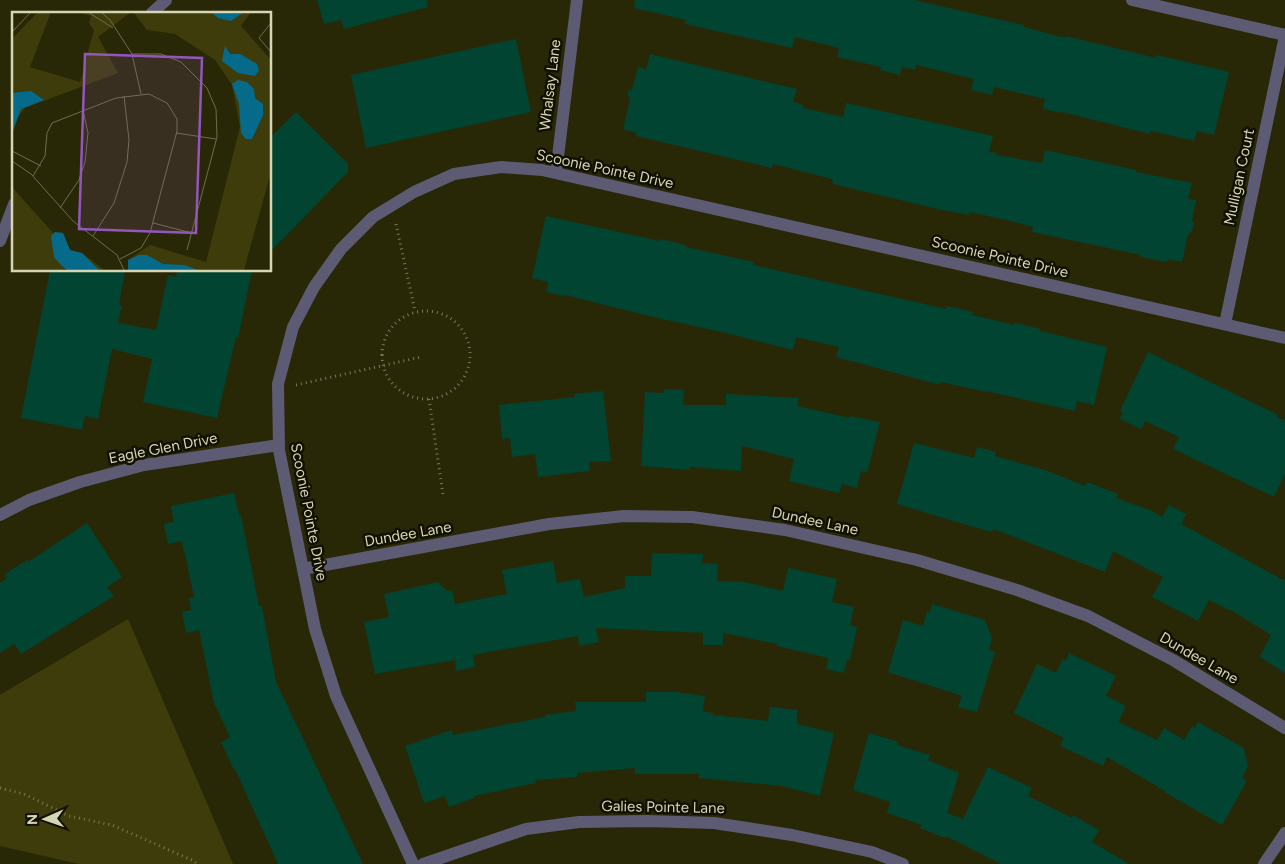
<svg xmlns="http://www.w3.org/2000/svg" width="1285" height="864" font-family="Figtree,sans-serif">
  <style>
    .green { fill: #3d3c0a }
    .building { fill: #004431 }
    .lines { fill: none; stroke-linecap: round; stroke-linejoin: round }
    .path { stroke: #7a7a59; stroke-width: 3; stroke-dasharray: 1 4; stroke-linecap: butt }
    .minor { stroke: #5c5b73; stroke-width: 12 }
    .labels { text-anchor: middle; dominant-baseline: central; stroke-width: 5; stroke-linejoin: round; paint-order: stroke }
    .street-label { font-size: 15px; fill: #d6d6b6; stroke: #121100 }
    .inset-road { fill: none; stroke: #6e6e4c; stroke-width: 1 }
    .view { fill: #9256bd; fill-opacity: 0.15; stroke: #9256bd; stroke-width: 2.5 }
    .inset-edge { fill: none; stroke: #d6d6b6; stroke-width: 2.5 }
  </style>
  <rect width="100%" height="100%" fill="#292806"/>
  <path class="green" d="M128,619L233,864H79L0,846V695Z"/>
  <path class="building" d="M317,0H427L428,7L344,29L341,20L324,24Z
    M635,0H914L1024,25V27L1065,38L1066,36L1156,58L1157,55L1229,72L1214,135L1197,131L1194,141L1151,131L1150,134L1062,112V113L1043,109L1045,99L994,87L992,95L971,90L974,79L916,65L915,70L902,67L900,75L880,70L881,67L837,57L839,48L795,37L792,48L685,24L686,20L634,8Z
    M516,39L531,112L366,148L351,75Z
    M650,54L797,89L793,102L804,105L803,108L843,117L846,103L993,136L989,152L997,153L996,155L1042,163L1045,150L1136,170V172L1192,183L1188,199L1196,200L1192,220L1194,224L1192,231L1188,235L1182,262L1168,259L1167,262L1141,257V255L1032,232L1033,227L1019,223L970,212L969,215L942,210L833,184L832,179L773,164L772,168L636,136L637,133L623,129L630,100L627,92L632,89L638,67L646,69Z
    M296,112L348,164V172L270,252V138Z
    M546,216L660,241V239L686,245V247L754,262L753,265L946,309L947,306L973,312L972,315L1015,325V323L1041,329L1040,331L1107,347L1094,405L1077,401L1075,411L986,391V392L941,382L940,385L836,357L839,347L796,337L793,350L726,333L653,317L565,295V296L546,292L548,282L532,278Z
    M50,270H125L119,305H122L118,323L156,330L168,275L176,277L177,270H252L238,338L236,337L217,418L143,402L152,359L112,349L98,419L85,416L82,430L21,418Z
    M1148,352L1278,415L1277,417L1285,421V474L1274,497L1173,449L1179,437L1145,421L1141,429L1120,419L1123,412L1120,411Z
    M664,389L684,390L683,405H726V394L799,398L797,406L850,418V416L880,422L867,473L861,471L857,488L842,484L839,493L789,481L794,459L742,446L741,471L690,467V470L641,466L645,392L664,393Z
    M603,391L611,461L589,462L590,471L538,477L535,454L512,457L510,438L502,439L499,405L575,397L574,394Z
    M914,443L974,458L977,447L996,452L995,456L1045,470L1085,486L1087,482L1118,494L1116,498L1152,511L1162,517L1169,505L1186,514L1181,524L1285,581V673L1260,657L1271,635L1231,610V611L1209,600L1198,621L1152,597L1163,577L1113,551L1105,572L993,529L992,532L970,526L897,504Z
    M234,493L239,515H241L259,606H262L276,682L363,864H278L235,769L234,770L221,742L230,737L214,703L199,630L186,633L182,612L191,610L189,598L194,597L185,553H184L182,541L168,544L164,524L174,522L171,506Z
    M87,523L122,577L107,587L114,596L21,654L14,644L0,653V583L7,578L5,574L27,560L28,562Z
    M652,553L703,554L702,563L718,564L717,581L744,582L783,591L788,568L837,579L832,602L854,607L850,625L857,627L850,660H847L844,673L826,669L828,658L777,646V644L723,633V645H703V633L596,628L599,642L579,646L578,636L473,655L475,667L456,671L455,660L375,674L364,622L389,617L384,594L438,582L447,591L452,590L455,604L507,594L502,570L553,561L557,583L580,579L584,597L625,588V576H651Z
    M932,604L985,620L992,638L989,650L995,652L977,712L958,707L962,696L888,672L903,620L923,626L927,612H930Z
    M1069,653L1116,676L1106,696L1126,706L1118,722L1157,740L1164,728L1184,740L1192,726L1195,728L1198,722L1244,748L1248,766L1242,778L1247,781L1222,825L1164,792L1165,791L1107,757L1103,766L1060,746L1064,738L1014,713L1037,664L1056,673L1063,659L1066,661Z
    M646,692H675L705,696L703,711L713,713V715L768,721L770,707L797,710V724L834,733L820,796L782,786L699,778V774H635V768L577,773V777L535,780L536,783L474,796V798L449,807L445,796L424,803L405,746L452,730L453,735L545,717V715L576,711L575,702H646Z
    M869,733L898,742L897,745L930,755L928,760L959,773L947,813L963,819L988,767L1032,788L1028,796L1072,818L1073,815L1099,830L1092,842L1129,864H1001L946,836L945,838L920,828L922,825L887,813L890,802L853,790Z"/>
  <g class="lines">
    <path class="path" d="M396,224L415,311
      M382 355a44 44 0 1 1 88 0a44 44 0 1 1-88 0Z
      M296,385L421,357
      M429,399L443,495
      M0,788L24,794L69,816L112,825L194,861L197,864"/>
    <path class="minor" d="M1132,0L1285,35
      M151,14L166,0
      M556,173L577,0
      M0,241L14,204
      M1225,324L1285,36
      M0,515L29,500L80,482L144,465L279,445
      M303,569L549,524L624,516L692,517L785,530L917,560L1017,590L1088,616L1173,660L1285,728
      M413,864L336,696L315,629L279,450L278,384L293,327L314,287L341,249L373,217L414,192L454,174L501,167L542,170L1285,338
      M423,864L526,829L579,822L647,821L714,823L792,835L872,852L903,864
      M1264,864L1285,833"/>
  </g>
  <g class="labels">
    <g class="street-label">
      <text transform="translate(550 85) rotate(-83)">Whalsay Lane</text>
      <text transform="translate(605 169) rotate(12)">Scoonie Pointe Drive</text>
      <text transform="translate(1239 177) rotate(-78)">Mulligan Court</text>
      <text transform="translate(1000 257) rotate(13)">Scoonie Pointe Drive</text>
      <text transform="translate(163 448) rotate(-11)">Eagle Glen Drive</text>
      <text transform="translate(309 512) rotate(79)">Scoonie Pointe Drive</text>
      <text transform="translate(815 521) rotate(12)">Dundee Lane</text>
      <text transform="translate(408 534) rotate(-10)">Dundee Lane</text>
      <text transform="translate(1199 658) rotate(30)">Dundee Lane</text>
      <text transform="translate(663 807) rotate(1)">Galies Pointe Lane</text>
    </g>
  </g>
  <g transform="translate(12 12)">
    <rect width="259" height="259" fill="#292806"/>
    <path d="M26,0H39L18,55L68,70L82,18L77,11L79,4L65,0H119L86,25L106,61L13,96L6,105L0,121V27ZM121,0H239L229,14L259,48V160L232,258H116V248L138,233L194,250L228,115L220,73L203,48L163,22L135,18ZM0,175L41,221H51L58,238L70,241L92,258H0Z" fill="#3d3c0a"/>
    <path d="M199,0H232L219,9L206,6ZM213,34L218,42H228L245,52L247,58L243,64L226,61L210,49ZM226,68L235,70L242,77L243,86L251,92V103L240,127H234L229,121L227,92L220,72ZM19,79L32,88L9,97L0,121V81ZM43,220L51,221L58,238L70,241L87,258H55L49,253L42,245L39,224ZM127,243H135L151,252L172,253L186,258H116V248Z" fill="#066b8b"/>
    <path class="inset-road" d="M76,0L101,16M89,0L98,8L120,42L129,82M259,11L247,26L259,40M0,20L19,0M120,42H149L169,50L195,76L204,97L205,125L175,238M164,121L204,127M0,139L29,154M0,149L19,162L61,209L105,243L112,258M21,164L33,144L35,121L40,111L104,86L137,82L155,91L165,107V119L138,221L129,236L108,247M48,196L67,168L73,150L76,121L71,98M141,211L180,221M81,224L102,191L115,150L117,128L112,84"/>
    <path class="view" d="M73,42L190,46L184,221L67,217Z"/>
    <rect width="259" height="259" class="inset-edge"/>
  </g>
  <g transform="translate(45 819) rotate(268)" stroke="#121100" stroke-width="4" paint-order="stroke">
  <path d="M0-4L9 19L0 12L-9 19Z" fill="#d6d6b6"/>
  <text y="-8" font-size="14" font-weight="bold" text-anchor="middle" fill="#d6d6b6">N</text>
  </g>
</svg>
